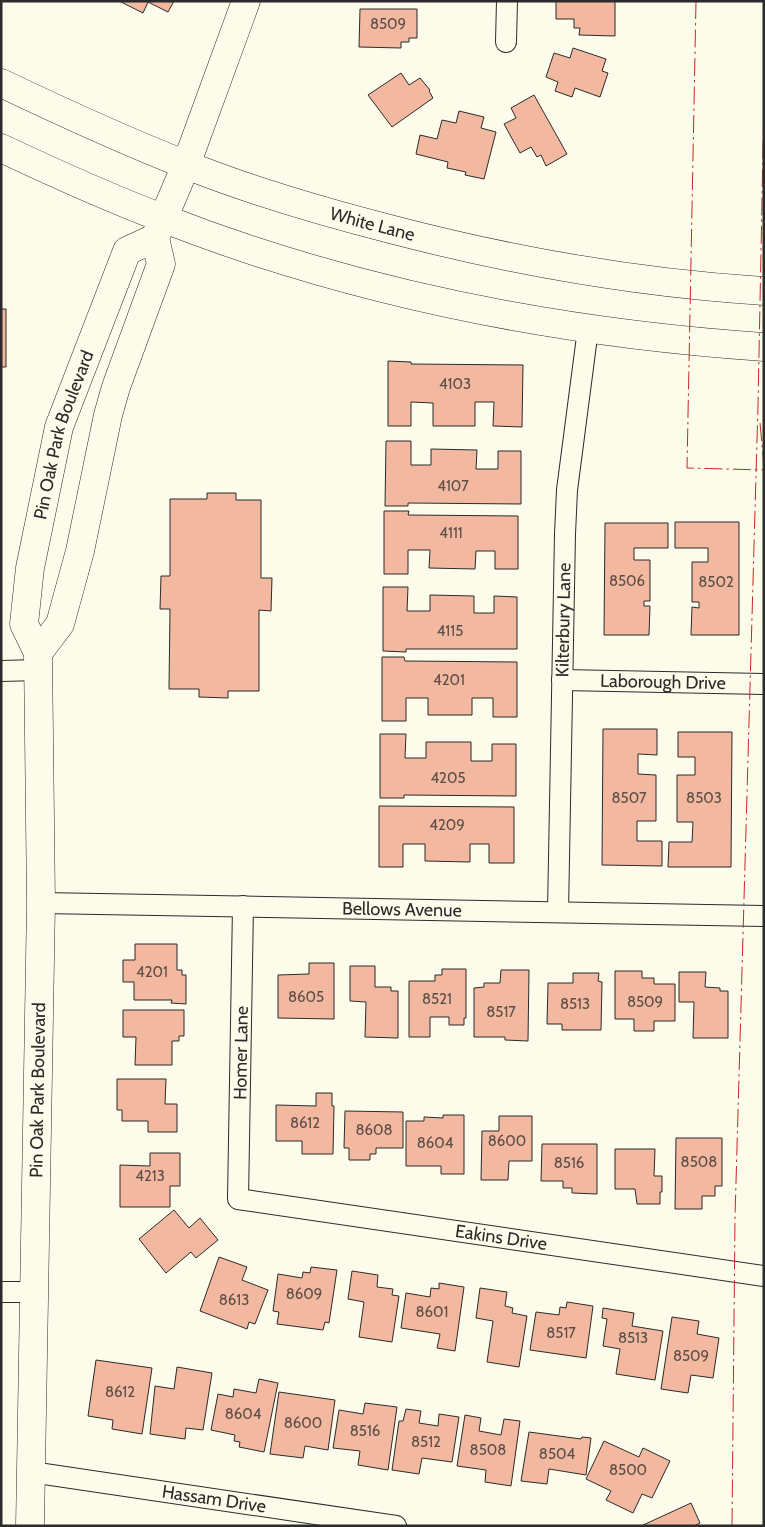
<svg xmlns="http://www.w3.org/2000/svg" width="765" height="1527" font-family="Cabin,sans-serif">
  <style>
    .building { fill: #f2b8a0; stroke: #2b2b2b }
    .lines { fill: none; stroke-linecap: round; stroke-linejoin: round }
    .street-casing { stroke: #2b2b2b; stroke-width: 22 }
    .secondary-casing { stroke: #2b2b2b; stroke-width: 29 }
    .street { stroke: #fdfbea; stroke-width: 20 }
    .secondary { stroke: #fdfbea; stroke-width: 28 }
    .power { stroke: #c62828; stroke-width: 1; stroke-dasharray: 18 4 2.5 4; stroke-linecap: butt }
    .labels { text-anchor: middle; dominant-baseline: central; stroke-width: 4; stroke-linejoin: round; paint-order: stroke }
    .number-label { font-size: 15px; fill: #5d4e48 }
    .street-label { font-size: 18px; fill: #2b2b2b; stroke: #fdfbea }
  </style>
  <rect width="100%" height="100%" fill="#fdfbea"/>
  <path class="building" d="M119,1H174L168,12L148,2L143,13Z
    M556,1H615V36L579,35L580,28H574V19H556Z
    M360,9H417V38H409V42H401V48L359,47Z
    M573,48L606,59L602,71L608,73L600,97L575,88L572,97L555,91L558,82L546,77L554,53L570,58Z
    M401,73L409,85L420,78L430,90L429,91L433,98L392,127L368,95Z
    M534,95L567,154L546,166L541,155L537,157L531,147L520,153L504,124L516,118L511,108Z
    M459,111L484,117L481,128L496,132L484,179L465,175L466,172L447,168L448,162L416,154L420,135L437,139L442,120L456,123Z
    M1,309H6V367H1Z
    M388,361L411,362V364L523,365L522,427L493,426L494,402H475V426H433V403L411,402V426H388Z
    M386,441H411V465H431V449L477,450L476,469H498V451H521V504L408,503V506H385Z
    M207,493H236V500H261V578H272L271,611L259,610V691H228V698L199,697V689H169L170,609H160L161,576H170V499H207Z
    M384,511H409L408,515L518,516V569H495V551H476L475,569L429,568L430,550H408V574H384Z
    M675,522H739V635H691L692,607L699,608V602H692V562H708V548H675Z
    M605,523H668V548H634V560H650V601H644V606H650L649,635H604Z
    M383,587H408L407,611H430V595L474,596V613H494V596L517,597V649H406V652L383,651Z
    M382,657H404L405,661L517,662V717H493V698H472V715H428V698H406V721H382Z
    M603,729H657V755L638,754V774L656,775V821H637V841H662V866L602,865Z
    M678,732H732L731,867H668L669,842H692L693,822H677V775H695V757H678Z
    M380,734H406L405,758H426V742H471V761H492V744H516V796L404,795V798H380Z
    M379,806L514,807V863H489V844H470V862L425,861V844H403V867H379Z
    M135,944H177V970H182V975H186V1004L171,1003L172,1000H134V982H123V960H135Z
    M309,963H334V1019L278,1018V975L309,974Z
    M350,966H375V987H391V991H398V1038L365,1037L366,1002L350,1001Z
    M442,969H466V1018H464V1025H449V1017H430V1037H409V981H435V975H442Z
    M501,970H529L528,1041L505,1040V1037H474V988L484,987V983H500Z
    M615,971H642V978H654V984H675V1021H654V1031H634V1019H615Z
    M679,972H706L705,987L720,988V991H728V1038H693L694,1002H679Z
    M573,973H599L598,981L602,982L601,1030H562V1024H547L548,983H573Z
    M123,1010H184V1036H179V1041H172V1065H135L136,1037H123Z
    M117,1079H166L165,1104H177V1132H148V1121H122V1110H117Z
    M316,1093H332V1106H334L333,1154H302V1141H276V1105L316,1106Z
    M345,1111L403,1112V1148H376V1154H370V1160H349V1148H344Z
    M443,1115H464V1174H441V1166H406V1121H424V1117L443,1118Z
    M499,1116H532V1161H509L508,1180H481L482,1131H499Z
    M676,1138H722V1186H715V1196H702V1209H675Z
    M542,1144H597V1194L572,1193V1188H563V1181H541Z
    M615,1149H655L654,1176H662V1192H660V1204H637L635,1189H615Z
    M150,1153H180V1186H170V1207H120V1165L150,1166Z
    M174,1210L189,1228L200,1218L218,1240L196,1258L191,1252L166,1273L139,1239Z
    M219,1257L247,1267L242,1280L268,1290L255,1324L249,1322L247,1329L200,1311Z
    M311,1267L337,1270L329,1323L325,1322L323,1330L277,1324L279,1312L273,1311L278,1274L302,1278L303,1272L310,1273Z
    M352,1271L378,1275L377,1287L393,1289L392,1295L399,1296L392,1342L359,1337L364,1302L348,1299Z
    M439,1283L464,1287L455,1351L437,1348L440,1334L401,1328L406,1293L430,1297L431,1288L439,1289Z
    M480,1288L507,1292L505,1306L513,1308L512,1313L527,1316L519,1367L487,1362L493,1321L476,1318Z
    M567,1302L593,1306L586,1358L530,1350L536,1312L559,1315L560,1307L566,1308Z
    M603,1308L634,1313L632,1326L663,1331L655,1380L616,1374L620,1349L603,1346L607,1319L602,1318Z
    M672,1317L699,1321L697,1334L719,1338L713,1378L691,1375L688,1393L661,1389Z
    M96,1360L152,1368L142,1434L112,1429L113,1420L88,1416Z
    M177,1367L212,1373L203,1430L186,1428L185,1439L150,1434L155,1386L174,1389Z
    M259,1379L278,1383L264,1452L239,1447L240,1442L234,1441L235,1435L211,1430L218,1394L233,1397L234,1389L256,1393Z
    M279,1392L335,1400L328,1450L305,1446L303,1458L270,1454Z
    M365,1403L397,1407L388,1470L358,1465L360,1451L333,1448L339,1410L363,1414Z
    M406,1409L421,1411L419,1423L438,1426L439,1414L459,1417L452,1462L422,1458L419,1474L392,1470L399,1421H403Z
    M465,1415L481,1418L479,1431L501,1435L504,1419L520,1421L511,1486L485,1482L486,1470L457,1466Z
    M529,1432L581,1439L582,1437L591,1438L586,1475L549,1469L547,1484L521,1481Z
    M604,1441L639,1457L643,1448L670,1461L652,1498L642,1494L633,1513L606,1500L611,1491L586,1479Z
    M691,1503L700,1523L694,1526H641Z"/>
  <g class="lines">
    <defs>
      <g id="street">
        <path d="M506,42L507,1"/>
        <path d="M1,671L38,670"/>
        <path id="s1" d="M562,680L764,684"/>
        <path id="s2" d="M41,903L764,916"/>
        <path id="s3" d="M243,906L238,1199L764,1276"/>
        <path id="s4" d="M558,912L565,534L567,490L588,329"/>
        <path d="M1,1292H34"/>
        <path id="s5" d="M31,1472L396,1526"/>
      </g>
      <g id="secondary">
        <path id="s6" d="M1,83C62,112 122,140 184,164C251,191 320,211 390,229C512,261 637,283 764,291"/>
        <path d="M1,148C54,173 107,197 162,218C354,293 559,333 764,347"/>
        <path d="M38,653L60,624L80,551L108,415L116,387L161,264L155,238L186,165L246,1"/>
        <path id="s7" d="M30,1526L41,903L38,653L24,624L30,568L59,427L127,251L155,238"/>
      </g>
    </defs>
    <use href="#street" class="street-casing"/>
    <use href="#secondary" class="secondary-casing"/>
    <use href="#street" class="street"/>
    <use href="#secondary" class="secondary"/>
    <path class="power" d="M696,1L687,468L764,470
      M760,423L764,466
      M732,1526L735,1218L758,405L764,98"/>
  </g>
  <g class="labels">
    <g class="number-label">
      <text x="388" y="24">8509</text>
      <text x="455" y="384">4103</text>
      <text x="453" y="486">4107</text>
      <text x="451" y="533">4111</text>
      <text x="627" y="581">8506</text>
      <text x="716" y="582">8502</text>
      <text x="450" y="631">4115</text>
      <text x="449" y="680">4201</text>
      <text x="448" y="778">4205</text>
      <text x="629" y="798">8507</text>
      <text x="704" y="798">8503</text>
      <text x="447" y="825">4209</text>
      <text x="152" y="972">4201</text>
      <text x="306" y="997">8605</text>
      <text x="437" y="999">8521</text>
      <text x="645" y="1002">8509</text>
      <text x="575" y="1004">8513</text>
      <text x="501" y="1012">8517</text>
      <text x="305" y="1123">8612</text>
      <text x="374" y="1130">8608</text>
      <text x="507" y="1141">8600</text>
      <text x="435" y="1143">8604</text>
      <text x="699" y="1162">8508</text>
      <text x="569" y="1163">8516</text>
      <text x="150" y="1176">4213</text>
      <text x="304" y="1294">8609</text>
      <text x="234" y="1300">8613</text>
      <text x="432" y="1312">8601</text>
      <text x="561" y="1333">8517</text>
      <text x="633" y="1338">8513</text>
      <text x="691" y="1356">8509</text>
      <text x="120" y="1392">8612</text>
      <text x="243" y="1414">8604</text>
      <text x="303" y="1423">8600</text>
      <text x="365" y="1431">8516</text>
      <text x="426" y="1442">8512</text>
      <text x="488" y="1450">8508</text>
      <text x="557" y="1454">8504</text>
      <text x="628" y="1470">8500</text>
    </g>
    <g class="street-label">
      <text stroke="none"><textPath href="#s6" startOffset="398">White Lane</textPath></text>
      <text stroke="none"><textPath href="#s7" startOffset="1099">Pin Oak Park Boulevard</textPath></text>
      <text stroke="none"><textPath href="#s4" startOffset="292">Kilterbury Lane</textPath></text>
      <text stroke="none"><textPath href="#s1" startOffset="101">Laborough Drive</textPath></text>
      <text stroke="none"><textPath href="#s2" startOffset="361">Bellows Avenue</textPath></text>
      <text transform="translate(241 1053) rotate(-89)">Homer Lane</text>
      <text stroke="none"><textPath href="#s7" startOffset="436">Pin Oak Park Boulevard</textPath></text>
      <text stroke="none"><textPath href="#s3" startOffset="559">Eakins Drive</textPath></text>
      <text stroke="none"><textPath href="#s5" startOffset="185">Hassam Drive</textPath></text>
    </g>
  </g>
  <rect width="765" height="1527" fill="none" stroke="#2b2b2b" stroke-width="5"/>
</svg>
